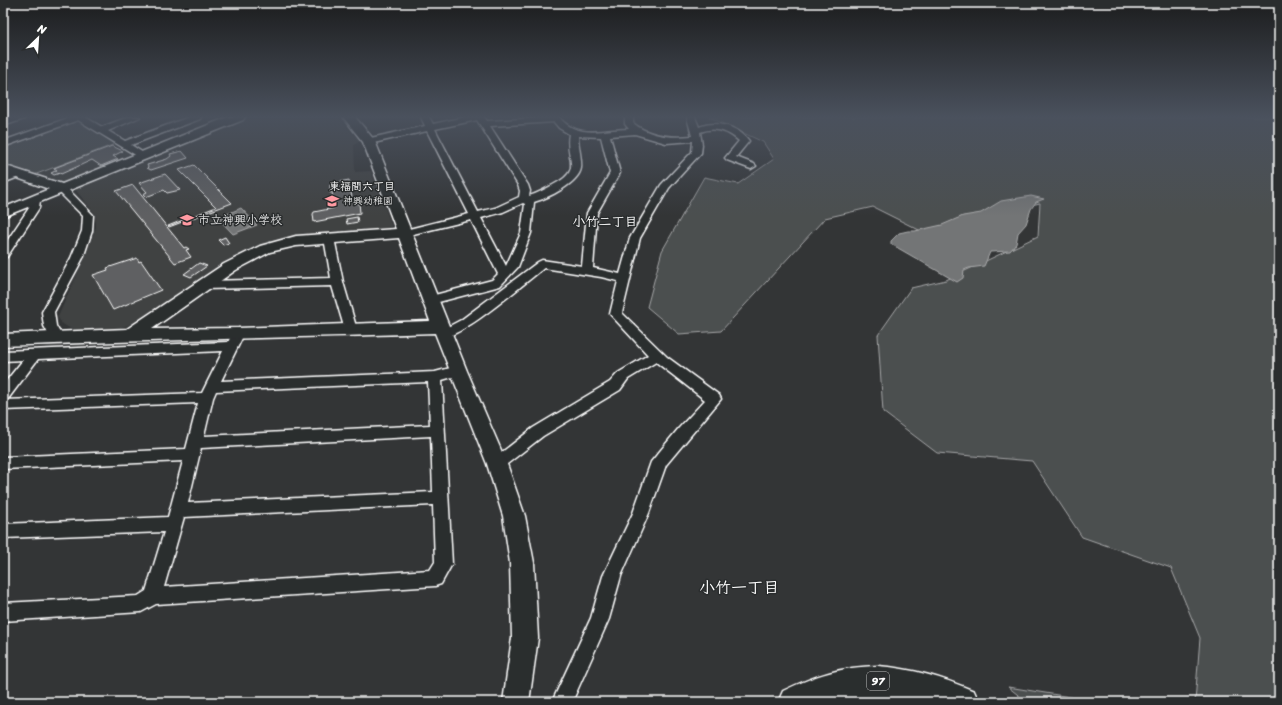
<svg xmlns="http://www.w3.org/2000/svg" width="1282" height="705" font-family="Sriracha,'Klee One',sans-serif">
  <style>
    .built { fill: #404243 }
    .green { fill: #4c4f50; stroke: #a6a7a8 }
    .water { fill: #737576; stroke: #abacad }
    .building { fill: #5f6162; stroke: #fff }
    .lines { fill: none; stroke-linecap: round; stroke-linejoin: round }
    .street-casing { stroke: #fff; stroke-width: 3 }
    .secondary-casing { stroke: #fff; stroke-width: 3 }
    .primary-casing { stroke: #fff; stroke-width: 3 }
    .street { fill: #2a2d2e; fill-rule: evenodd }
    .secondary { fill: #2a2d2e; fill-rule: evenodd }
    .primary { fill: #2a2d2e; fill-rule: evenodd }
    .labels { text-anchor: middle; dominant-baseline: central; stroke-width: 3; stroke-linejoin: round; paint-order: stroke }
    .far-poi-label { font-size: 10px; fill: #fff; stroke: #2a2d2e; text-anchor: start }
    .far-neighbourhood-label { font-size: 11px; font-weight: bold; fill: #fff; stroke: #2a2d2e }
    .shield { fill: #2a2d2e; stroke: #bfc0c0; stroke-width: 1 }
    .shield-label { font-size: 11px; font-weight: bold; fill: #fff }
    .poi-label { font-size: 12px; fill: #fff; stroke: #2a2d2e; text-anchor: start }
    .neighbourhood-label { font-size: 13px; font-weight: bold; fill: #fff; stroke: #2a2d2e }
    .near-neighbourhood-label { font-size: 16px; font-weight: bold; fill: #fff; stroke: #2a2d2e }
  </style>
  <rect width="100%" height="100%" fill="#333536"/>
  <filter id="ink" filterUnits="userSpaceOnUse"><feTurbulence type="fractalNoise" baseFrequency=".025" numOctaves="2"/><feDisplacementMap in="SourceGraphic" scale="8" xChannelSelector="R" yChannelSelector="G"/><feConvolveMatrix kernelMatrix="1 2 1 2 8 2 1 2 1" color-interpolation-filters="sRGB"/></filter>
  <g filter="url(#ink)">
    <path class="built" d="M248,117H338L360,141L354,145L355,172L371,171L392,226L386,231L287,239L261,247L148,316L126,326L102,331L73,330L61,323L58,317L85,256L96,227L95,214L74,188Z
      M115,144L133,155L62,183L34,175Z"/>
    <path class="green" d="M709,117H1279V702H1195L1200,638L1171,568L1082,537L1032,461L937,453L883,412L878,335L911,288L946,280L1038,236L1040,203L921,231L873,207L825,218L721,331L679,334L647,307L662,251L704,177L738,184L774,159L763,142Z
      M74,121H80L115,144L34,175L3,164V146Z
      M1008,687L1101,702H1027Z"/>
    <path class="water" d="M1031,196L1044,199L1036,202L1031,209L1026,224L1018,233L1016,244L1010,251L990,252L984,266L969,268L964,270L963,278L957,282L891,244V241L899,233L908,231H915L942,225L963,216L981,213L1001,201Z
      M241,208L257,225L233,234L218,218Z"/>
    <path class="building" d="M112,146L123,151L113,156L118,159L101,166L92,160L61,174L60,173L54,175L51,173L57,170L54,168Z
      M182,151L188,158L151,170L147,168L148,167L147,165L167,159L171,156L170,154Z
      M194,165L232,203L169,227L168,226L216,207L179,170Z
      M165,174L180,190L167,193L164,190L146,197L143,194L147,192L139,183Z
      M349,180L353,203L359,202L360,213L314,222L313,214L314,212L334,208L332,201H333L332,192L330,193V185H334V183Z
      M133,185L184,248L186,247L189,249L186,250L191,257L175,263L116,191Z
      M357,217L358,222L347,224L346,219Z
      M225,237L229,243L223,245L218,240Z
      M137,258L139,262L141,261L161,290L113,310L93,275L108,270L107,268Z
      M199,263L207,266L191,277L184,274Z"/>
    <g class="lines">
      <defs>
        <path id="street" d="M12,117H25L24,119L3,126V120Z
          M71,117H85L102,127L128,117H140L108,131L125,141L189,117H201L200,119L131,145L145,154L147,156L142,159L78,120L3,147V141Z
          M421,117H429L433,124L465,117H484L487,121L559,117C577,140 604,129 629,129L625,124V117H633V123C650,137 672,138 692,136L687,117H695L699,127C715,120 738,126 749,141L736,157L754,164L756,166L751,169L727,160L725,158L739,141C728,131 715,126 700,132L702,145L701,153L669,188L640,238L622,313L667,357L719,395L721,399L666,465L649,513L621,576L609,619L572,702H552L591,618L603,576L633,513L651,462L679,428L705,400L656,362L628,379L620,390L543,436L502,468L497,470L492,468L489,464L492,460L533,428L610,382L618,373L648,355L610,314L618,281L601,277L544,268C527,281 457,342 440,337L438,334L440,331L461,320L538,262L542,260L582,266L587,213L610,173L601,137L578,136C578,146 582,158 581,168C579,183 548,198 534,202L531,233L518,267L500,286L431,304L427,303L425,300L427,297L492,280L498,274L471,220L405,236L400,233L401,231L469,214L427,131L369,144L364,141L366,139L425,126ZM477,120L518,185L520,191L519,197L495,208L478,212L435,129ZM554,122L559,128L569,134C564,159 585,169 553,185C545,189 537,194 529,196L530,191L528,185L490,126ZM635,134L666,143L693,141L692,152L661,185L630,238L620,274L593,268L597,213L620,173L610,136ZM523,203L525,204L521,233L506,266L481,218L503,212Z
          M18,171L21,172L23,174L21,176L3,183V177Z
          M62,186L66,187L93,215L92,231L83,258L54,312L56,326L63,338L62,341L57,342L52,341L44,326L42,312L71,258L82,231L83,216L58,191L57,189L58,187Z
          M35,197L40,200L39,208L7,257L3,258V247L29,208L30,200Z
          M329,235L334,238L343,282L357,330L355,333L351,334L347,333L345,330L332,286L204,289L200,288L198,285L200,282L204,281L331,278L324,238Z
          M238,330L242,331L244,334L221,381L435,372L458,366L463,368L465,371L463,374L442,380L452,564L441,584L435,586L156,604L141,612L3,621V603L138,596L146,591L164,532L3,538V524L168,517L183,461L3,469V457L186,449L198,403L3,410V385L23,360L3,361V351L228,342L234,331ZM223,351L202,393L5,400L8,399L38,359ZM428,382L430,425L204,436L213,398L216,391ZM431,436L433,492L188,503L201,448ZM433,505L435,562L430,570L164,587L184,517Z"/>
        <path id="secondary" d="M228,117H245L243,120L3,217V208L49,189L3,173V165L62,184Z
          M343,117H355L375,141L467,371L507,464L525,516L534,563L538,638L529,702H503L512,638L510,563L503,516L487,464L435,333C291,338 147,340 3,346V334L127,329L224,264L260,246L296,236L396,229L363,142ZM399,238L430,321L238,328L152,329L236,270L270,252L296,246Z"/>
        <path id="primary" d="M878,666C914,669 941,677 974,691L979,702H918L878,697L856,698L832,702H778L783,691C817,675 840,667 878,666Z"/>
      </defs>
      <use href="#street" class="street-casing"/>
      <use href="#secondary" class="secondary-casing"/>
      <use href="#primary" class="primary-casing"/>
      <use href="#street" class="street"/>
      <use href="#secondary" class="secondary"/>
      <use href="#primary" class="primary"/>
    </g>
  </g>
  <linearGradient id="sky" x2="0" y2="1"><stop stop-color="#1c1d1e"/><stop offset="0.54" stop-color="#4a515d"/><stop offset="1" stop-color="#4a515d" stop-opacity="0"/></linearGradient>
  <rect width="1282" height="216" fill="url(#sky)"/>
  <defs>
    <symbol id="school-bare" viewBox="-9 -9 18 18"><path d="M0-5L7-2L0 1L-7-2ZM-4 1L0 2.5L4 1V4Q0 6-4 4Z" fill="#ff9aa2" stroke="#2a2d2e" stroke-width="2.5" paint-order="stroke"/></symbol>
  </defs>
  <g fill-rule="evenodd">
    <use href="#school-bare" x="322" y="191" width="20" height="20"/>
    <use href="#school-bare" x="177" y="210" width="20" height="20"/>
  </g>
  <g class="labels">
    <g class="far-poi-label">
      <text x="343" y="201">神興幼稚園</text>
    </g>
    <g class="far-neighbourhood-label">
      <text x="362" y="186">東福間六丁目</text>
    </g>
    <rect class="shield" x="867" y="672" width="22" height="18" rx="3"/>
    <g class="shield-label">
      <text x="878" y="681">97</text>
    </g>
    <g class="poi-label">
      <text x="198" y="220">市立神興小学校</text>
    </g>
    <g class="neighbourhood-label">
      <text x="605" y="221">小竹二丁目</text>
    </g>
    <g class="near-neighbourhood-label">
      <text x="739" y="587">小竹一丁目</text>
    </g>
  </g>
  <rect width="1282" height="705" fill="none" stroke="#2a2d2e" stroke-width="16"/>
  <rect x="8" y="8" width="1266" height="689" fill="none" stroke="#fff" stroke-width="1.5" filter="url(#ink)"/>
  <g transform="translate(38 38) rotate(25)" stroke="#2a2d2e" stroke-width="3" paint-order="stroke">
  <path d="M0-3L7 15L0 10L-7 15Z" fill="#ffffff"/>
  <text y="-6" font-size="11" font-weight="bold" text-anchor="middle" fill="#ffffff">N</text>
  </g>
</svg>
